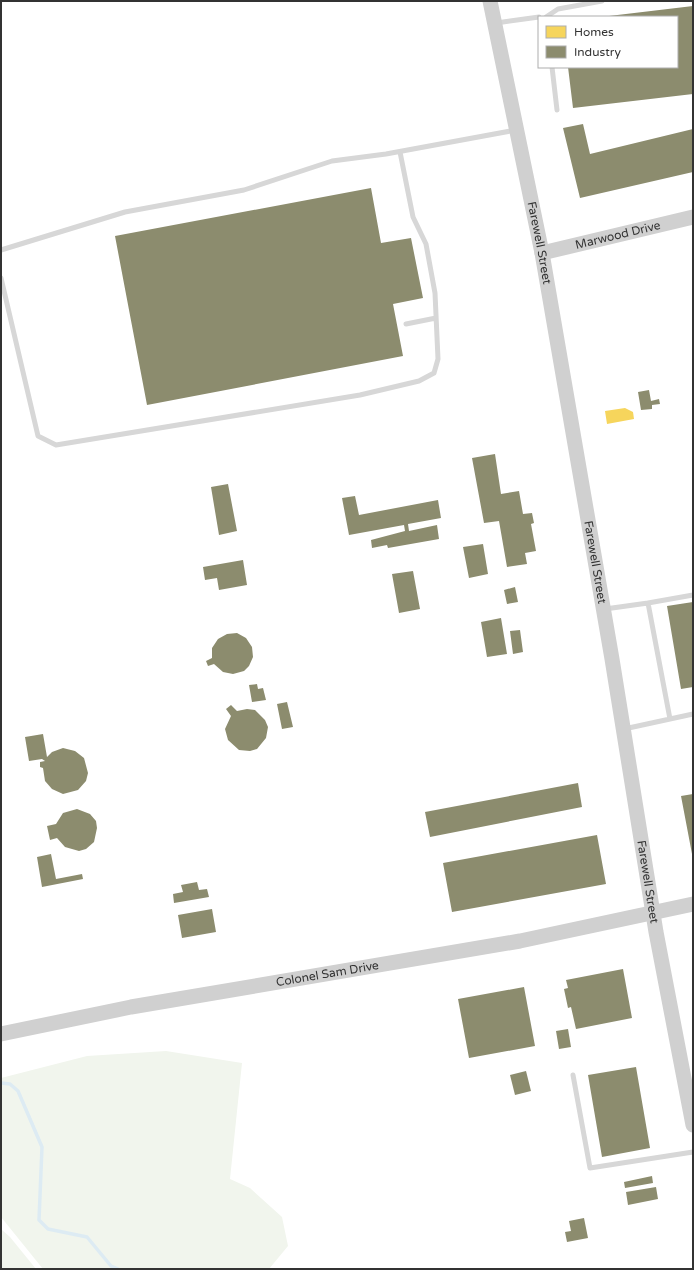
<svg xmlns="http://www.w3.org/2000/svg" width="694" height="1270" font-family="'Varela Round',sans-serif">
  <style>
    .green { fill: #f1f5ed }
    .homes { fill: #f6d55c }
    .industry { fill: #8c8c6e }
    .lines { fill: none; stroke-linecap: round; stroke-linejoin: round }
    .stream { stroke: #ddebf3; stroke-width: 3.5 }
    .lane { stroke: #d7d7d7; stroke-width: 5 }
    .secondary { stroke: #d0d0d0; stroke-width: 15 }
    .labels { text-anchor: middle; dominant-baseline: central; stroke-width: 4; stroke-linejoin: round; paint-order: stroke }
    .street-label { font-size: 12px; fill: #333; stroke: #fff }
  </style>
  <rect width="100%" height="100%" fill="#fff"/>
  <path class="green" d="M166,1051L242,1063L230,1179L250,1188L282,1217L288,1246L269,1269H43L1,1217V1078L87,1056Z
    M1,1229L10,1237L36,1269H1Z"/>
  <path class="homes" d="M625,408L633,412L634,419L607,424L605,411Z"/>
  <path class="industry" d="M693,6V94L573,108L568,67H677V17L609,16Z
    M583,124L590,154L693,129V172L580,198L563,128Z
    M371,188L381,243L411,238L423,298L393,304L403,356L147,405L115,236Z
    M649,390L651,401L659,399L660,404L652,405V409L641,410L638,392Z
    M495,454L501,494L519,491L523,514L532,513L534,523L531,524L536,551L525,553L527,564L507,567L499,521L484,523L472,458Z
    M228,484L237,531L219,535L211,487Z
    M355,496L359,515L438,500L441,518L408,524L409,531L437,525L439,539L388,548L387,545L372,548L371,540L405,531L404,525L349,535L342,498Z
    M483,544L488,574L469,578L463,547Z
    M243,560L247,585L219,590L217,578L205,580L203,567Z
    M413,571L420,609L399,613L392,574Z
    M515,587L518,602L507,604L504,590Z
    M693,602V687L681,689L667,606Z
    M501,618L507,654L487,657L481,622Z
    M520,630L523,652L513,654L510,631Z
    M237,633L246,638L252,647L253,657L249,666L244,671L233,674L223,672L214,664L208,666L206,661L212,658V648L218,639L227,634Z
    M257,684L258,689L263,688L266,700L252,702L249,685Z
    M287,702L293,727L282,729L277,704Z
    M231,705L237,711L247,709L255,710L265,720L268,727L266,738L257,749L250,751L239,750L228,740L225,729L231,716L226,709Z
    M43,734L47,757L52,752L63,748L75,751L84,758L88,773L86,781L78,790L63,794L52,789L45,781L43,768L40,767V762L45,761L42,759L29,761L25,737Z
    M578,783L582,807L430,837L425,812Z
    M693,794V854H692L681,796Z
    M77,809L90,814L96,821L97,828L94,842L86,849L79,851L65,847L57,838L50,840L47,826L56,824L63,813Z
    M597,835L606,884L452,912L443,863Z
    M51,854L56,879L82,874L83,879L42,887L37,857Z
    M197,882L199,890L207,889L209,897L174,903L173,894L183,892L181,885Z
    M212,909L216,932L182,938L178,915Z
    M623,969L632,1018L576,1029L571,1007L568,1008L564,989L568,988L566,980Z
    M524,987L535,1046L469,1058L458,999Z
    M568,1029L571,1047L559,1049L556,1031Z
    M636,1067L650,1148L602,1157L588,1075Z
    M526,1071L531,1091L515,1095L510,1075Z
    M652,1176L653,1183L625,1188L624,1182Z
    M656,1187L658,1199L628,1205L626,1192Z
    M584,1218L588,1238L567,1242L565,1232L571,1231L569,1221Z"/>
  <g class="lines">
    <path class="stream" d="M1,1083L10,1084L18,1091L42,1147L39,1220L48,1229L87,1237L111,1266L118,1269"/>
    <path class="lane" d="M546,17L558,9L602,1
      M496,23L539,17
      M552,67L557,110
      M1,250L125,212L244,190L332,161L386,154L516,130
      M1,278L38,436L56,445L360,395L419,381L434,373L438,359L435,293L426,244L413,217L400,152
      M406,324L436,318
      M648,603L693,595
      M605,609L648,603L670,719L624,729
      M670,719L693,714
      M573,1075L590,1168L693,1152"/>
    <g class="secondary">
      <path id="s1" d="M490,1L542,253L612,659L656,932L693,1125"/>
      <path id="s2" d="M542,253L693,217"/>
      <path id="s3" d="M1,1034L131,1007L520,941L693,904"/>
    </g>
  </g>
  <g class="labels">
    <g class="street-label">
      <text stroke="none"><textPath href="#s2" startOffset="78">Marwood Drive</textPath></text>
      <text stroke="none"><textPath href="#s1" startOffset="247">Farewell Street</textPath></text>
      <text stroke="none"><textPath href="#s1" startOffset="571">Farewell Street</textPath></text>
      <text stroke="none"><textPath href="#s1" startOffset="895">Farewell Street</textPath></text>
      <text stroke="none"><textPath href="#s3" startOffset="332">Colonel Sam Drive</textPath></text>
    </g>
  </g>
  <rect width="694" height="1270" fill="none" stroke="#333333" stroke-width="4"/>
  <rect x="538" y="16" width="140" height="52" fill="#ffffff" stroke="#adadad"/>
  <rect x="546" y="26" width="20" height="12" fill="#f6d55c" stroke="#adadad"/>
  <text x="574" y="36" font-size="12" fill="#333333">Homes</text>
  <rect x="546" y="46" width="20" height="12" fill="#8c8c6e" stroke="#adadad"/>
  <text x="574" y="56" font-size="12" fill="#333333">Industry</text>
</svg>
